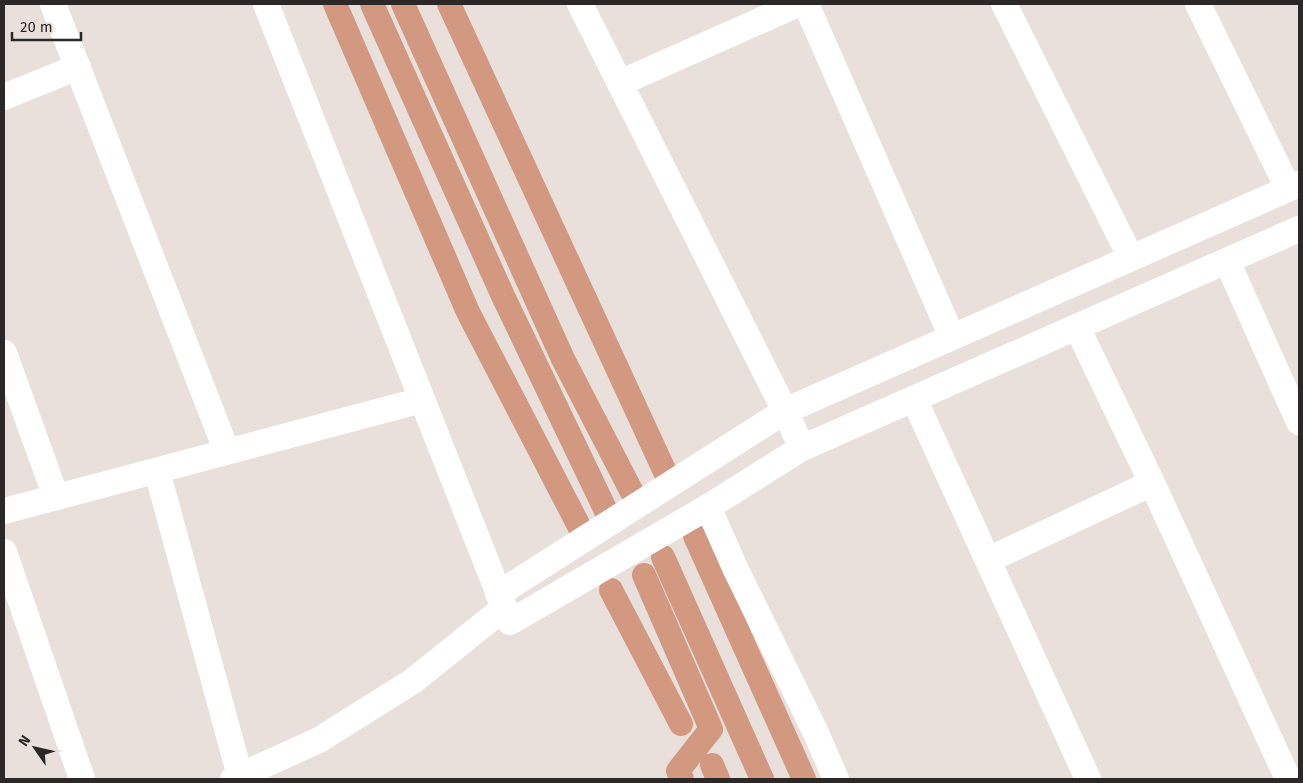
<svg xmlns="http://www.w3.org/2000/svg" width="1303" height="783" font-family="'Fira Sans',sans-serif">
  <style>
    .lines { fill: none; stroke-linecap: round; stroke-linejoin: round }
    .canal { stroke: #d29880; stroke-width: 24 }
    .street { stroke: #fff; stroke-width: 26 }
  </style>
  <rect width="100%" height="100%" fill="#e9e0dc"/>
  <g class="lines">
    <path class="canal" d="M335,4L468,312L580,528
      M372,4L503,296L607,513
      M403,4L563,359L635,498
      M449,4L666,474
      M695,536L804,779
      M663,557L762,779
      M644,575L711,729L678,771L682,779
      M611,590L681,724
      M712,765L718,779"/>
    <path class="street" d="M53,4L227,452
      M266,4L510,622L708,507L802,448L1299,229
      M580,4L785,411L802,448
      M806,4L952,337
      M1004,4L1131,258
      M1198,4L1288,188
      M620,83L798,4
      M4,97L78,67
      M1227,261L1299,422
      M1077,327L1152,483L1288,779
      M4,353L56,497
      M914,399L1088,779
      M157,471L240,776
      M708,507L736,570L815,731L836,779
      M4,511L422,400
      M4,552L82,779
      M988,560L1152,483
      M498,594L785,411L1299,184
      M233,779L319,740L413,681L504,608"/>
  </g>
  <rect width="1303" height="783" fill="none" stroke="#2c2827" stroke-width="10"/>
  <g transform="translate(35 748) rotate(304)" stroke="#e9e0dc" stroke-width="4" paint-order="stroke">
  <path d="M0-4L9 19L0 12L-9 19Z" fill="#2c2827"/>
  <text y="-8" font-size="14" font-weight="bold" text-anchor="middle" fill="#2c2827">N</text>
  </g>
  <path d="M12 32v8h69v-8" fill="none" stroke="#2c2827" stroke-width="2.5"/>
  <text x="20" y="32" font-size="15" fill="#2c2827" stroke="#e9e0dc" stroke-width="4" paint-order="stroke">20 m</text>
</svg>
